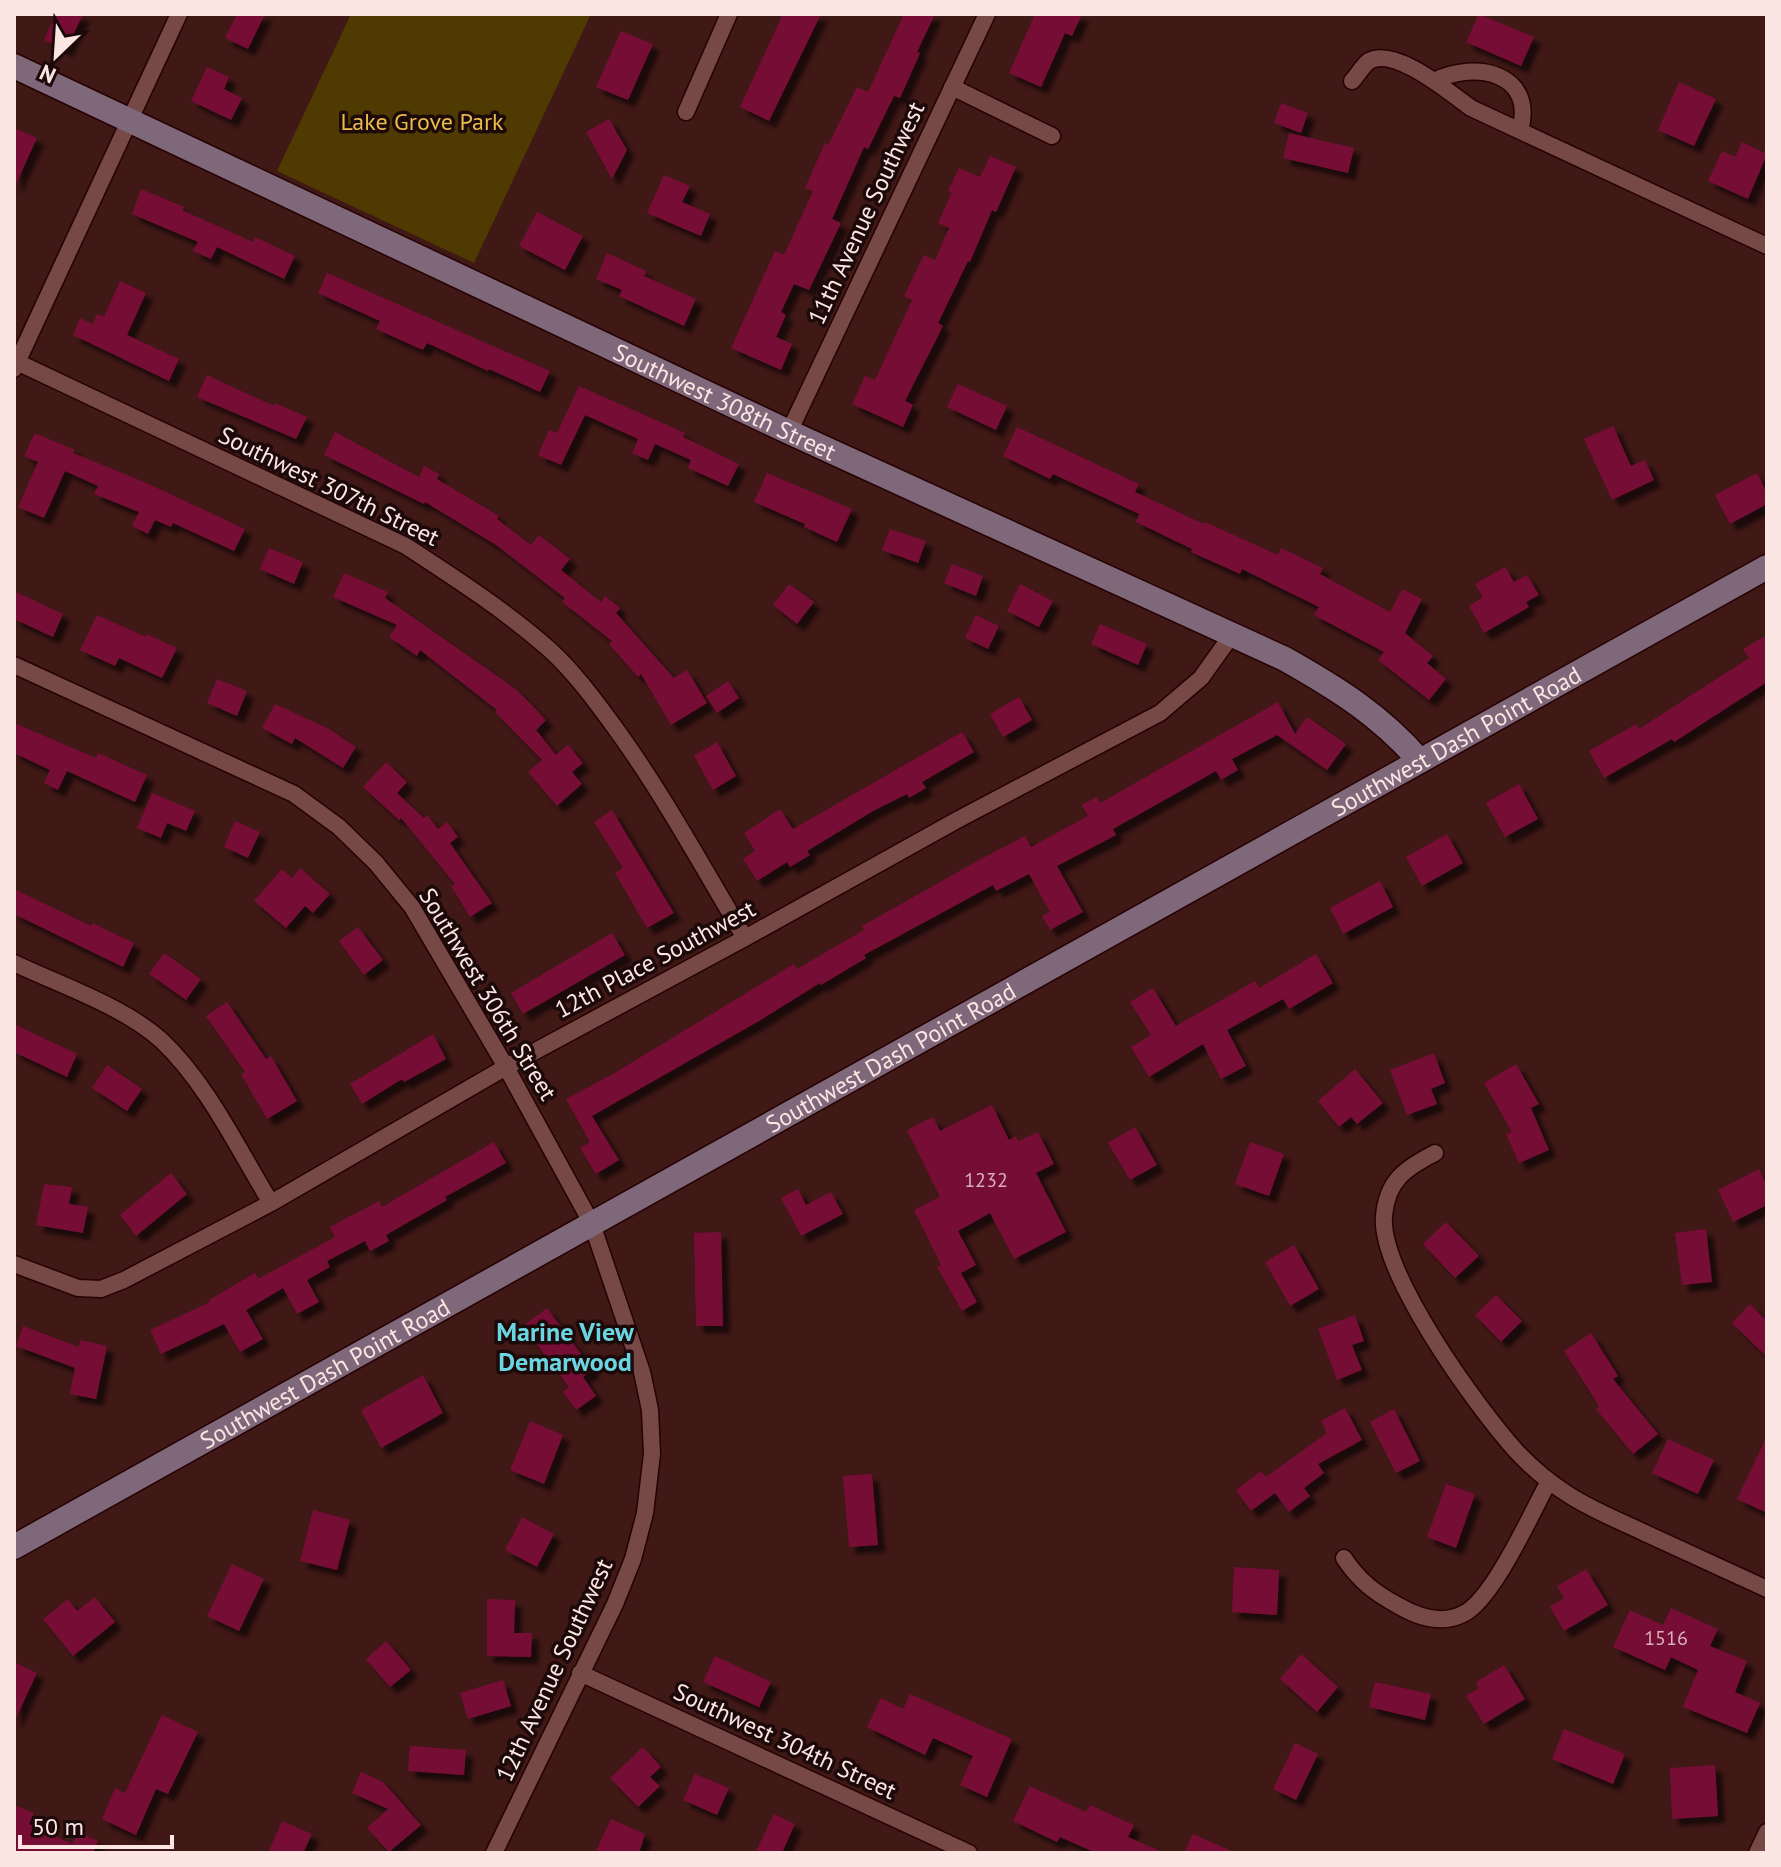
<svg xmlns="http://www.w3.org/2000/svg" width="1781" height="1867" font-family="'PT Sans',sans-serif">
  <style>
    .green { fill: #4f3a01 }
    .building { fill: #760d36; filter: url(#shadow) }
    .lines { fill: none; stroke-linecap: round; stroke-linejoin: round }
    .street-casing { stroke: #250203; stroke-width: 19 }
    .secondary-casing { stroke: #250203; stroke-width: 27 }
    .street { stroke: #774946; stroke-width: 16 }
    .secondary { stroke: #7f687a; stroke-width: 24 }
    .labels { text-anchor: middle; dominant-baseline: central; stroke-width: 7; stroke-linejoin: round; paint-order: stroke }
    .number-label { font-size: 20px; fill: #dab0b8 }
    .park-label { font-size: 24px; fill: #eabb4e; stroke: #1b0a09 }
    .street-label { font-size: 24px; fill: #fce6e3; stroke: #1b0a09 }
    .neighbourhood-label { font-size: 26px; font-weight: bold; fill: #6bd6e2; stroke: #1b0a09 }
  </style>
  <defs>
    <filter id="shadow"><feDropShadow dx="7" dy="7" stdDeviation="2" flood-color="#0009"/></filter>
  </defs>
  <rect width="100%" height="100%" fill="#401816"/>
  <path class="green" d="M351,14H591L474,263L277,171Z"/>
  <path class="building" d="M56,14H83L66,50L44,40Z
    M237,14H265L248,49L225,38Z
    M783,14H821L769,121L740,107Z
    M904,14H935L917,52L920,53L900,98L894,96L868,149L864,147L832,219L841,223L809,290L794,284L781,312L786,315L776,337L792,344L781,370L731,348L775,251L784,255L813,191L805,188L825,143L828,145L857,87L868,92Z
    M1035,14H1082L1072,36L1065,33L1041,87L1009,73Z
    M1479,14L1534,37L1521,66L1466,42Z
    M621,31L653,44L628,100L596,87Z
    M207,67L229,77L224,89L242,98L231,120L191,101Z
    M1679,82L1716,99L1694,146L1658,130Z
    M1281,103L1308,113L1301,133L1274,123Z
    M609,119L627,150L612,179L586,132Z
    M14,128L37,138L14,188Z
    M1289,133L1354,148L1348,173L1283,158Z
    M1742,142L1767,154L1748,199L1708,181L1722,151L1735,157Z
    M990,156L1016,167L996,212L992,210L970,262L968,261L938,323L943,326L905,401L913,405L903,427L852,404L865,376L875,380L912,300L904,296L924,255L935,260L949,228L938,223L952,192L948,191L959,168L980,177Z
    M664,175L690,186L682,202L710,214L701,236L647,213Z
    M141,189L184,207L182,210L253,242L255,237L295,256L284,279L217,247L211,259L193,251L198,242L132,214Z
    M537,212L583,236L565,270L519,246Z
    M607,253L646,271L644,276L696,299L684,326L619,296L622,290L596,279Z
    M327,273L550,371L540,392L489,369L488,371L427,343L423,350L376,329L380,321L318,293Z
    M120,281L146,293L127,335L179,359L169,381L73,335L80,318L93,324L97,314L104,317Z
    M207,375L274,406L275,403L307,417L296,439L197,397Z
    M958,384L1007,406L996,430L947,407Z
    M579,386L685,433L683,437L739,464L728,486L688,468L691,460L655,444L648,460L632,453L638,439L585,415L561,465L538,455L549,430L557,433Z
    M1613,426L1631,466L1645,460L1654,480L1612,500L1584,439Z
    M1017,427L1139,484L1135,492L1204,524L1205,522L1278,555L1281,548L1323,568L1320,574L1390,612L1402,589L1422,599L1405,633L1433,656L1427,663L1446,679L1429,700L1378,660L1384,652L1314,615L1319,607L1242,569L1240,574L1191,552L1192,549L1136,522L1139,514L1053,474L1050,479L1003,456Z
    M335,432L419,477L424,466L439,474L437,479L499,516L497,519L531,545L539,535L570,559L561,570L601,602L605,596L620,608L616,613L674,678L687,670L707,703L671,725L641,674L638,677L609,644L612,641L562,602L565,598L496,545L425,502L424,504L324,455Z
    M35,433L75,450L73,453L142,481L245,529L234,551L173,523L171,527L155,520L148,534L132,526L139,512L94,494L98,486L65,471L44,518L18,507L38,462L24,456Z
    M767,473L852,509L837,542L804,527L805,524L754,502Z
    M1757,473L1767,493V504L1730,524L1715,495Z
    M890,529L926,541L918,563L882,550Z
    M269,548L303,562L294,584L260,569Z
    M952,564L983,576L976,596L944,583Z
    M1505,567L1514,582L1527,575L1539,595L1526,602L1529,607L1484,633L1469,606L1483,597L1475,584Z
    M344,573L388,592L385,598L517,690L546,720L536,730L556,755L568,745L583,763L572,772L582,784L557,806L528,772L542,760L495,712L497,710L420,650L417,656L389,637L397,625L333,597Z
    M789,584L814,602L797,624L773,605Z
    M1020,584L1053,601L1039,627L1007,611Z
    M14,591L63,614L53,637L14,619Z
    M97,615L146,637L147,634L177,648L162,678L119,658L115,666L80,650Z
    M976,615L999,626L988,649L965,638Z
    M1100,624L1147,644L1138,665L1091,644Z
    M1767,635V682L1674,742L1672,739L1604,778L1589,751L1636,724L1639,729L1749,658L1743,649Z
    M217,679L247,691L237,716L207,703Z
    M728,681L739,698L717,713L706,696Z
    M1019,697L1032,720L1003,737L990,714Z
    M1278,702L1295,734L1307,717L1346,744L1327,770L1277,735L1232,759L1238,770L1221,780L1216,771L1113,829L1116,835L1057,866L1083,912L1050,930L1042,916L1050,912L1029,874L996,891L993,885L864,955L866,958L821,985L820,983L759,1021L592,1116L619,1160L596,1174L580,1148L590,1142L566,1099L613,1074L794,964L797,969L864,930L862,926L979,860L1025,836L1031,847L1088,816L1082,805L1096,797L1100,803Z
    M275,704L329,729L356,747L343,768L295,738L292,744L262,728Z
    M14,723L96,758L98,753L147,775L135,802L67,771L58,790L44,783L50,770L14,753Z
    M962,732L974,752L922,782L926,788L909,798L907,794L873,811L807,851L810,855L790,867L787,862L757,881L743,859L755,851L744,833L780,809L793,829Z
    M717,742L736,776L713,790L694,756Z
    M386,762L407,782L397,793L424,818L427,815L438,829L447,822L458,837L450,843L492,903L470,917L451,886L455,884L401,818L399,820L363,787Z
    M1519,784L1538,819L1505,837L1486,803Z
    M152,793L195,811L186,831L167,823L161,838L137,828Z
    M612,810L674,913L647,928L615,873L623,868L594,822Z
    M235,821L260,832L248,858L224,847Z
    M1447,834L1463,863L1422,886L1406,857Z
    M300,868L330,894L313,913L305,906L286,928L254,901L282,869L292,878Z
    M1380,881L1393,907L1343,934L1330,908Z
    M14,889L91,926L92,923L134,943L123,967L14,914Z
    M358,927L383,960L364,975L339,941Z
    M612,933L625,955L523,1014L511,993Z
    M164,953L201,979L186,1000L149,974Z
    M1316,954L1333,983L1289,1009L1283,999L1227,1030L1246,1066L1221,1079L1203,1044L1149,1077L1131,1047L1151,1035L1130,1002L1153,988L1176,1026L1255,981L1259,988Z
    M227,1002L266,1059L271,1056L297,1101L267,1119L241,1074L245,1072L206,1016Z
    M14,1024L77,1054L67,1077L14,1052Z
    M433,1034L446,1059L404,1082L402,1079L362,1104L350,1084Z
    M1434,1053L1445,1083L1431,1089L1437,1104L1407,1115L1390,1070Z
    M1516,1064L1539,1104L1531,1108L1549,1150L1519,1163L1506,1134L1512,1132L1484,1083Z
    M107,1065L142,1089L127,1111L92,1088Z
    M1355,1069L1383,1103L1357,1124L1351,1117L1339,1127L1318,1101Z
    M992,1105L1009,1140L1016,1136L1018,1141L1038,1132L1054,1164L1036,1173L1066,1232L1014,1259L990,1213L958,1231L976,1265L961,1273L977,1302L962,1311L937,1267L941,1265L914,1210L940,1197L907,1130L933,1117L940,1131Z
    M1135,1127L1157,1165L1130,1180L1108,1143Z
    M494,1142L506,1163L445,1197L447,1200L386,1235L389,1241L370,1251L365,1241L327,1261L330,1267L307,1280L319,1302L297,1314L283,1288L246,1310L263,1339L240,1352L224,1324L161,1354L150,1330L210,1302L209,1300L255,1273L258,1279L335,1237L330,1227L379,1201L382,1207Z
    M1250,1142L1284,1154L1269,1196L1235,1184Z
    M1759,1169L1767,1185V1205L1733,1222L1718,1190Z
    M171,1173L187,1194L136,1236L120,1215Z
    M44,1184L72,1187L69,1204L88,1207L83,1233L36,1225Z
    M798,1189L806,1205L831,1192L843,1214L801,1236L781,1198Z
    M1446,1222L1479,1256L1455,1278L1423,1244Z
    M1706,1229L1712,1282L1682,1285L1675,1233Z
    M721,1232L723,1326H696L694,1233Z
    M1294,1245L1319,1289L1290,1306L1265,1262Z
    M1496,1295L1522,1321L1501,1342L1475,1315Z
    M1750,1304L1767,1321V1357L1732,1323Z
    M547,1308L593,1370L583,1377L596,1396L576,1410L563,1392L569,1387L523,1326Z
    M1355,1315L1364,1341L1352,1345L1362,1370L1337,1380L1318,1329Z
    M23,1326L79,1347L80,1340L107,1346L96,1399L70,1394L75,1368L16,1346Z
    M1591,1333L1618,1376L1613,1379L1658,1434L1633,1454L1596,1409L1599,1406L1564,1351Z
    M423,1375L443,1413L381,1448L361,1410Z
    M1345,1408L1362,1440L1318,1464L1324,1473L1304,1488L1310,1496L1289,1512L1275,1493L1251,1511L1236,1490L1261,1471L1266,1477L1327,1433L1321,1421Z
    M1394,1409L1420,1461L1396,1473L1370,1422Z
    M530,1421L563,1435L544,1484L510,1470Z
    M1767,1436V1513L1737,1499Z
    M1668,1439L1714,1460L1698,1494L1652,1473Z
    M872,1474L878,1545L849,1547L843,1476Z
    M1446,1484L1475,1494L1456,1548L1427,1537Z
    M313,1510L350,1520L337,1570L300,1561Z
    M522,1517L554,1534L537,1567L505,1550Z
    M232,1564L264,1579L239,1631L207,1616Z
    M1234,1567L1279,1570L1277,1615L1232,1612Z
    M1586,1569L1608,1605L1564,1631L1550,1607L1564,1598L1557,1586Z
    M95,1597L115,1622L73,1656L43,1619L68,1599L77,1611Z
    M487,1599L515,1600L514,1633H532L531,1657L487,1656Z
    M1671,1608L1718,1629L1710,1646L1747,1661L1735,1692L1760,1703L1747,1733L1683,1707L1698,1670L1671,1657L1665,1670L1613,1647L1630,1610L1663,1625Z
    M386,1641L411,1670L390,1687L366,1659Z
    M1301,1654L1338,1687L1317,1712L1280,1679Z
    M715,1656L771,1682L759,1707L703,1682Z
    M14,1662L37,1673L14,1722Z
    M1504,1665L1525,1699L1484,1724L1466,1696L1479,1688L1476,1682Z
    M503,1680L511,1706L468,1719L460,1693Z
    M1375,1682L1431,1694L1425,1720L1369,1707Z
    M910,1694L1012,1739L987,1797L960,1785L973,1756L933,1738L925,1755L867,1727L881,1698L903,1709Z
    M162,1715L198,1732L168,1794L156,1789L136,1835L102,1819L115,1788L125,1793Z
    M1564,1729L1625,1754L1613,1784L1552,1759Z
    M1295,1743L1318,1754L1296,1800L1273,1789Z
    M410,1746L466,1750L464,1775L408,1771Z
    M643,1747L661,1767L650,1777L660,1786L638,1807L610,1778Z
    M1715,1765L1718,1816L1672,1819L1670,1768Z
    M361,1772L383,1782L421,1825L389,1852L367,1828L388,1809L352,1793Z
    M695,1774L729,1788L717,1815L683,1800Z
    M1030,1786L1086,1812L1090,1805L1134,1825L1128,1837L1164,1853H1096L1060,1837L1057,1842L1013,1821Z
    M14,1805L34,1813L29,1824L72,1844L78,1832L98,1841L93,1853H14Z
    M774,1814L795,1824L782,1853H755Z
    M611,1819L645,1834L639,1853H595Z
    M282,1821L312,1834L303,1853H268Z
    M1193,1834L1236,1853H1184Z"/>
  <g class="lines">
    <defs>
      <path id="street" d="M1352,81C1357,76 1363,65 1369,61C1395,46 1450,93 1471,108L1767,246
        M1434,81C1476,60 1536,73 1520,131
        M952,87L1052,136
        M686,112L729,14
        M17,362L406,546C455,578 506,611 550,650C574,672 594,699 613,725C662,792 702,866 745,938
        M14,369L179,14
        M789,432L987,14
        M14,665L294,794L339,827L376,863L412,907L506,1067L592,1224L642,1372L650,1410L652,1454L645,1513L633,1559L615,1604L494,1853
        M14,963C60,985 123,1006 161,1040C207,1083 238,1149 271,1203
        M1435,1153C1406,1168 1387,1180 1384,1216C1379,1273 1478,1409 1517,1452C1532,1468 1550,1483 1569,1495C1592,1510 1620,1521 1645,1533C1686,1552 1726,1570 1767,1589
        M14,1264L78,1288L101,1289L124,1280L271,1203L506,1067L745,938L959,819L1160,713L1201,678L1231,636
        M1344,1558C1359,1581 1375,1593 1399,1606C1418,1617 1441,1625 1463,1614C1493,1600 1532,1512 1549,1481
        M580,1673L969,1853
        M1757,1853L1767,1832"/>
      <g id="secondary">
        <path id="s1" d="M14,66L789,432L1285,659C1338,689 1380,715 1420,761"/>
        <path id="s2" d="M14,1547L1767,567"/>
      </g>
    </defs>
    <use href="#street" class="street-casing"/>
    <use href="#secondary" class="secondary-casing"/>
    <use href="#street" class="street"/>
    <use href="#secondary" class="secondary"/>
  </g>
  <g class="labels">
    <g class="number-label">
      <text x="986" y="1180">1232</text>
      <text x="1666" y="1638">1516</text>
    </g>
    <g class="park-label">
      <text x="422" y="121">Lake Grove Park</text>
    </g>
    <g class="street-label">
      <text transform="translate(866 213) rotate(-65)">11th Avenue Southwest</text>
      <text stroke="none"><textPath href="#s1" startOffset="786">Southwest 308th Street</textPath></text>
      <text transform="translate(329 486) rotate(26)">Southwest 307th Street</text>
      <text stroke="none"><textPath href="#s2" startOffset="1652">Southwest Dash Point Road</textPath></text>
      <text transform="translate(655 959) rotate(-28)">12th Place Southwest</text>
      <text transform="translate(488 994) rotate(59)">Southwest 306th Street</text>
      <text stroke="none"><textPath href="#s2" startOffset="1004">Southwest Dash Point Road</textPath></text>
      <text stroke="none"><textPath href="#s2" startOffset="356">Southwest Dash Point Road</textPath></text>
      <text transform="translate(554 1670) rotate(-65)">12th Avenue Southwest</text>
      <text transform="translate(785 1741) rotate(25)">Southwest 304th Street</text>
    </g>
    <g class="neighbourhood-label">
      <text x="565" y="1331">Marine View<tspan x="565" dy="30">Demarwood</tspan></text>
    </g>
  </g>
  <rect width="1781" height="1867" fill="none" stroke="#fce6e3" stroke-width="32"/>
  <g transform="translate(56 56) rotate(205)" stroke="#1b0a09" stroke-width="6" paint-order="stroke">
  <path d="M0-6L14 30L0 20L-14 30Z" fill="#fce6e3"/>
  <text y="-12" font-size="22" font-weight="bold" text-anchor="middle" fill="#fce6e3">N</text>
  </g>
  <path d="M20 1835v12h152v-12" fill="none" stroke="#fce6e3" stroke-width="4"/>
  <text x="32" y="1835" font-size="24" fill="#fce6e3" stroke="#1b0a09" stroke-width="6" paint-order="stroke">50 m</text>
</svg>
